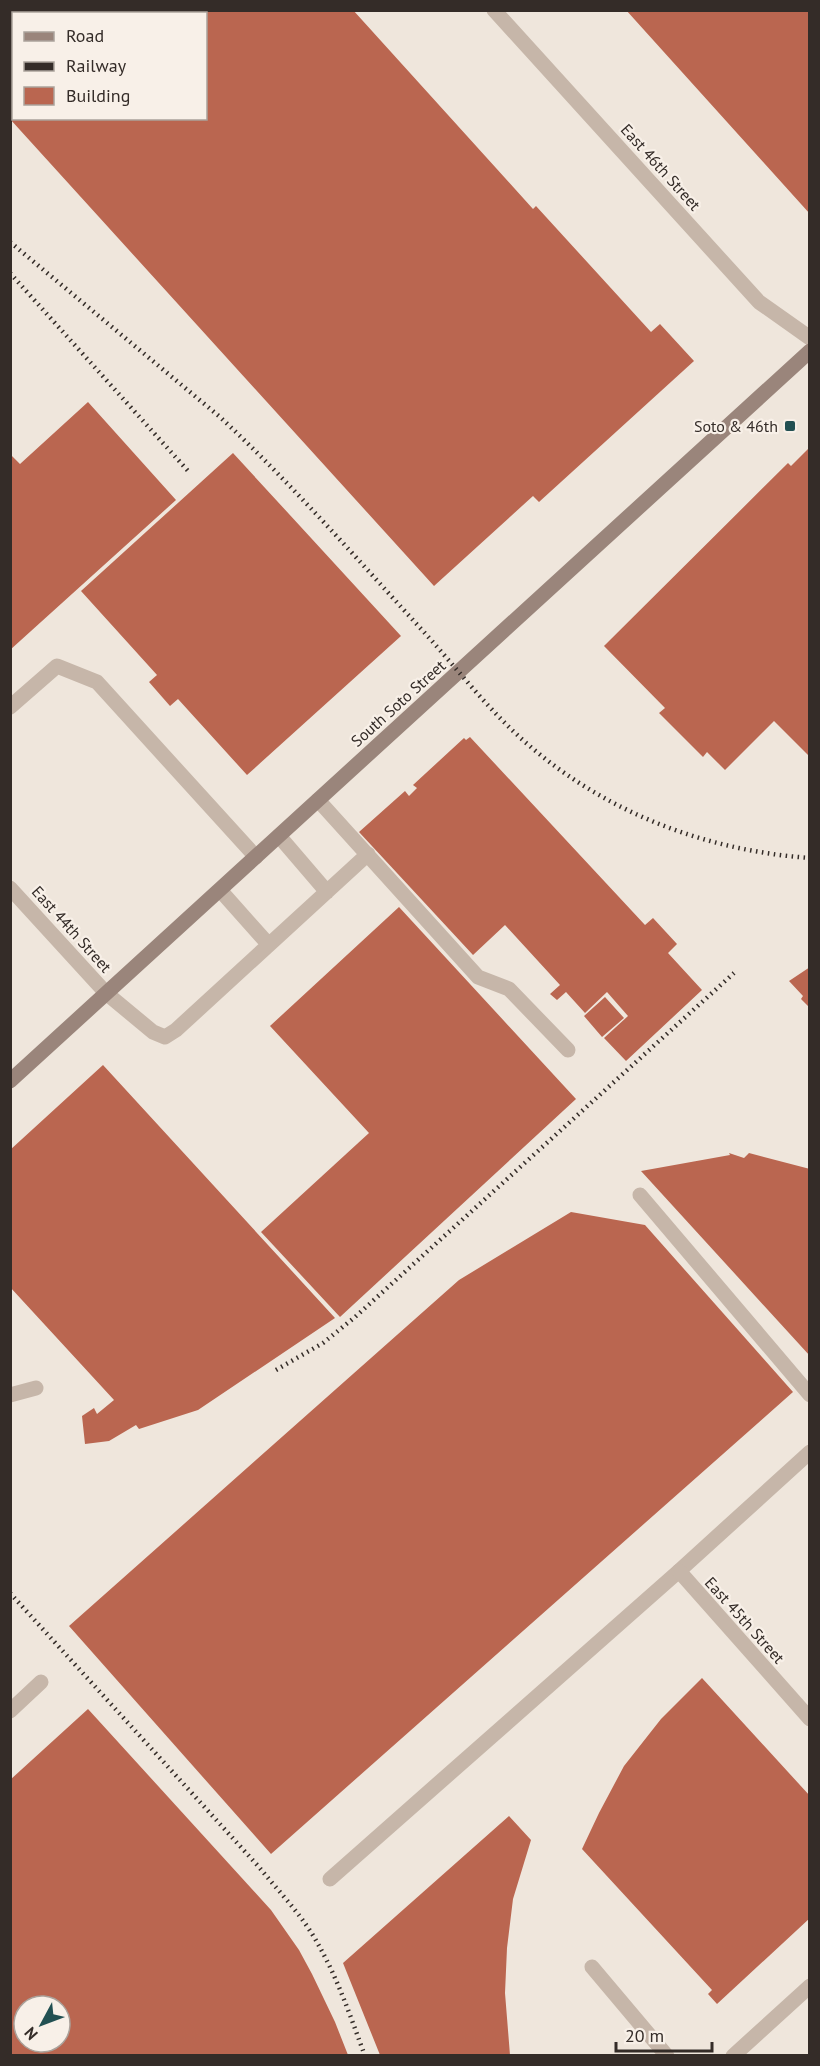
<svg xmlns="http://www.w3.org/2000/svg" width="820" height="2066" font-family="'PT Sans',sans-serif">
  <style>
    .building { fill: #ba6650; fill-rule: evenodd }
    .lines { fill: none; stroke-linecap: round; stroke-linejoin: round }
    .service { stroke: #c6b6a9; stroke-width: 15 }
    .minor { stroke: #c6b6a9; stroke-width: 15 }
    .tertiary { stroke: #c6b6a9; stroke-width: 15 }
    .secondary { stroke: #9a857b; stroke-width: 15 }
    .rail { stroke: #342c28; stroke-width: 4.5; stroke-dasharray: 1.5 4.5; stroke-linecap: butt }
    .poi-dot { fill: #225052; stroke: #f8f0e8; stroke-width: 2 }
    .labels { text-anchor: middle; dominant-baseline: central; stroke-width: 4.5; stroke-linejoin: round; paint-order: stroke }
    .street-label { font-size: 16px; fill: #342c28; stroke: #f8f0e8 }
    .poi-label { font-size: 16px; fill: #342c28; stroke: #f8f0e8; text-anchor: end }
  </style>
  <rect width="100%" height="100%" fill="#efe6dc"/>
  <path class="building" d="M10,10H353L533,209L536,206L651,332L660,324L694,361L539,502L533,496L434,586L10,119ZM14,14H206V118H14Z
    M626,10H810V214Z
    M88,402L176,500L10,650V454L20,464Z
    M810,447V757L774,721L725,770L707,752L703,757L659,713L665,708L604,646L788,463L791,466Z
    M233,453L401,636L247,775L178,699L170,706L149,682L157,675L81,591Z
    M470,737L645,925L653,918L677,944L668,953L702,990L626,1061L604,1038L628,1016L607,992L585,1013L566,992L557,1000L550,994L560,985L505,925L473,955L359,832L405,791L409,796L417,788L413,785L464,738L466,740Z
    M399,907L576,1099L340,1317L261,1232L369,1133L270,1026Z
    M810,967V1008L801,999L803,996L789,981Z
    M605,997L624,1018L602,1037L584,1016Z
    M103,1065L335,1318L198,1410L139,1429L136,1425L109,1441L85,1444L82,1416L94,1408L97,1414L114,1400L10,1287V1150Z
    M729,1153L744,1158L749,1153L810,1169V1356L641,1171L730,1155Z
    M571,1212L645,1225L793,1392L271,1854L69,1626L459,1280Z
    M702,1678L810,1796V1918L717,2004L708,1994L712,1990L582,1849L599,1813L624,1766L661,1719Z
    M88,1709L271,1910L299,1950L312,1974L335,2022L348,2055H10V1780ZM24,2006H60V2042H24Z
    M509,1816L531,1840L513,1899L507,1948L505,1993L510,2055H380L343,1963Z"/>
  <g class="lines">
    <path class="service" d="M10,707L57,666L97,682L256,857
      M318,800L478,977L509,989L568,1050
      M279,836L327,892
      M220,890L269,945
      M106,993L153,1032L165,1037L176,1030L368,854
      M640,1195L810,1395
      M10,1395L36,1388
      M10,1711L41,1682
      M330,1879L679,1571L810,1452
      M592,1967L667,2056"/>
    <path class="minor" d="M494,10L759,302L810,338
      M10,888L106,993
      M679,1571L810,1719"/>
    <path class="tertiary" d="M733,2056L810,1986"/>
    <path class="secondary" d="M10,1081L810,351"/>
    <path class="rail" d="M10,242L220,417C292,484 357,559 423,631C453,664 480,699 511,729C592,807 698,850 810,858
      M10,273L189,472
      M276,1370L323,1343L354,1318L734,973
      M10,1593L259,1867C279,1892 303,1916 318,1944C338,1979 351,2018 365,2056"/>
  </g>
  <rect class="poi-dot" x="784" y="420" width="12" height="12" rx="3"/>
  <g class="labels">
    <g class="street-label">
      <text transform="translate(661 167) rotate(48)">East 46th Street</text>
      <text transform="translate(398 703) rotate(-42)">South Soto Street</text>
      <text transform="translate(72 929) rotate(48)">East 44th Street</text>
      <text transform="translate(745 1620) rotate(48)">East 45th Street</text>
    </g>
    <g class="poi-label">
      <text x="778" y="426">Soto &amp; 46th</text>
    </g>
  </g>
  <rect width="820" height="2066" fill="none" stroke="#342c28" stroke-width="24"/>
  <rect x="12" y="12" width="195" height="108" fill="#f8f0e8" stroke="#aaa29b" stroke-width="1.5"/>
  <rect x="24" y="32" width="30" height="9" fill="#9a857b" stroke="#aaa29b" stroke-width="1.5"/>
  <text x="66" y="42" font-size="18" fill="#342c28">Road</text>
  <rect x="24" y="62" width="30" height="9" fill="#342c28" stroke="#aaa29b" stroke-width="1.5"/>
  <text x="66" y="72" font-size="18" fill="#342c28">Railway</text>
  <rect x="24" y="87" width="30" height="18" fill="#ba6650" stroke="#aaa29b" stroke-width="1.5"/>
  <text x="66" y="102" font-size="18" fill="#342c28">Building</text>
  <g transform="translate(42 2024) rotate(229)"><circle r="28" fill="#f8f0e8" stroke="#aaa29b" stroke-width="1.5"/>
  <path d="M0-4.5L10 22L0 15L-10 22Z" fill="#225052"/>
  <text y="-9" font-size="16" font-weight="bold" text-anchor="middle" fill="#342c28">N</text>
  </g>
  <path d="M616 2042v9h96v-9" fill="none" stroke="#342c28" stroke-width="3"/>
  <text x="625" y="2042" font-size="18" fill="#342c28" stroke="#f8f0e8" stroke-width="4.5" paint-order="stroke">20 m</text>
</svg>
